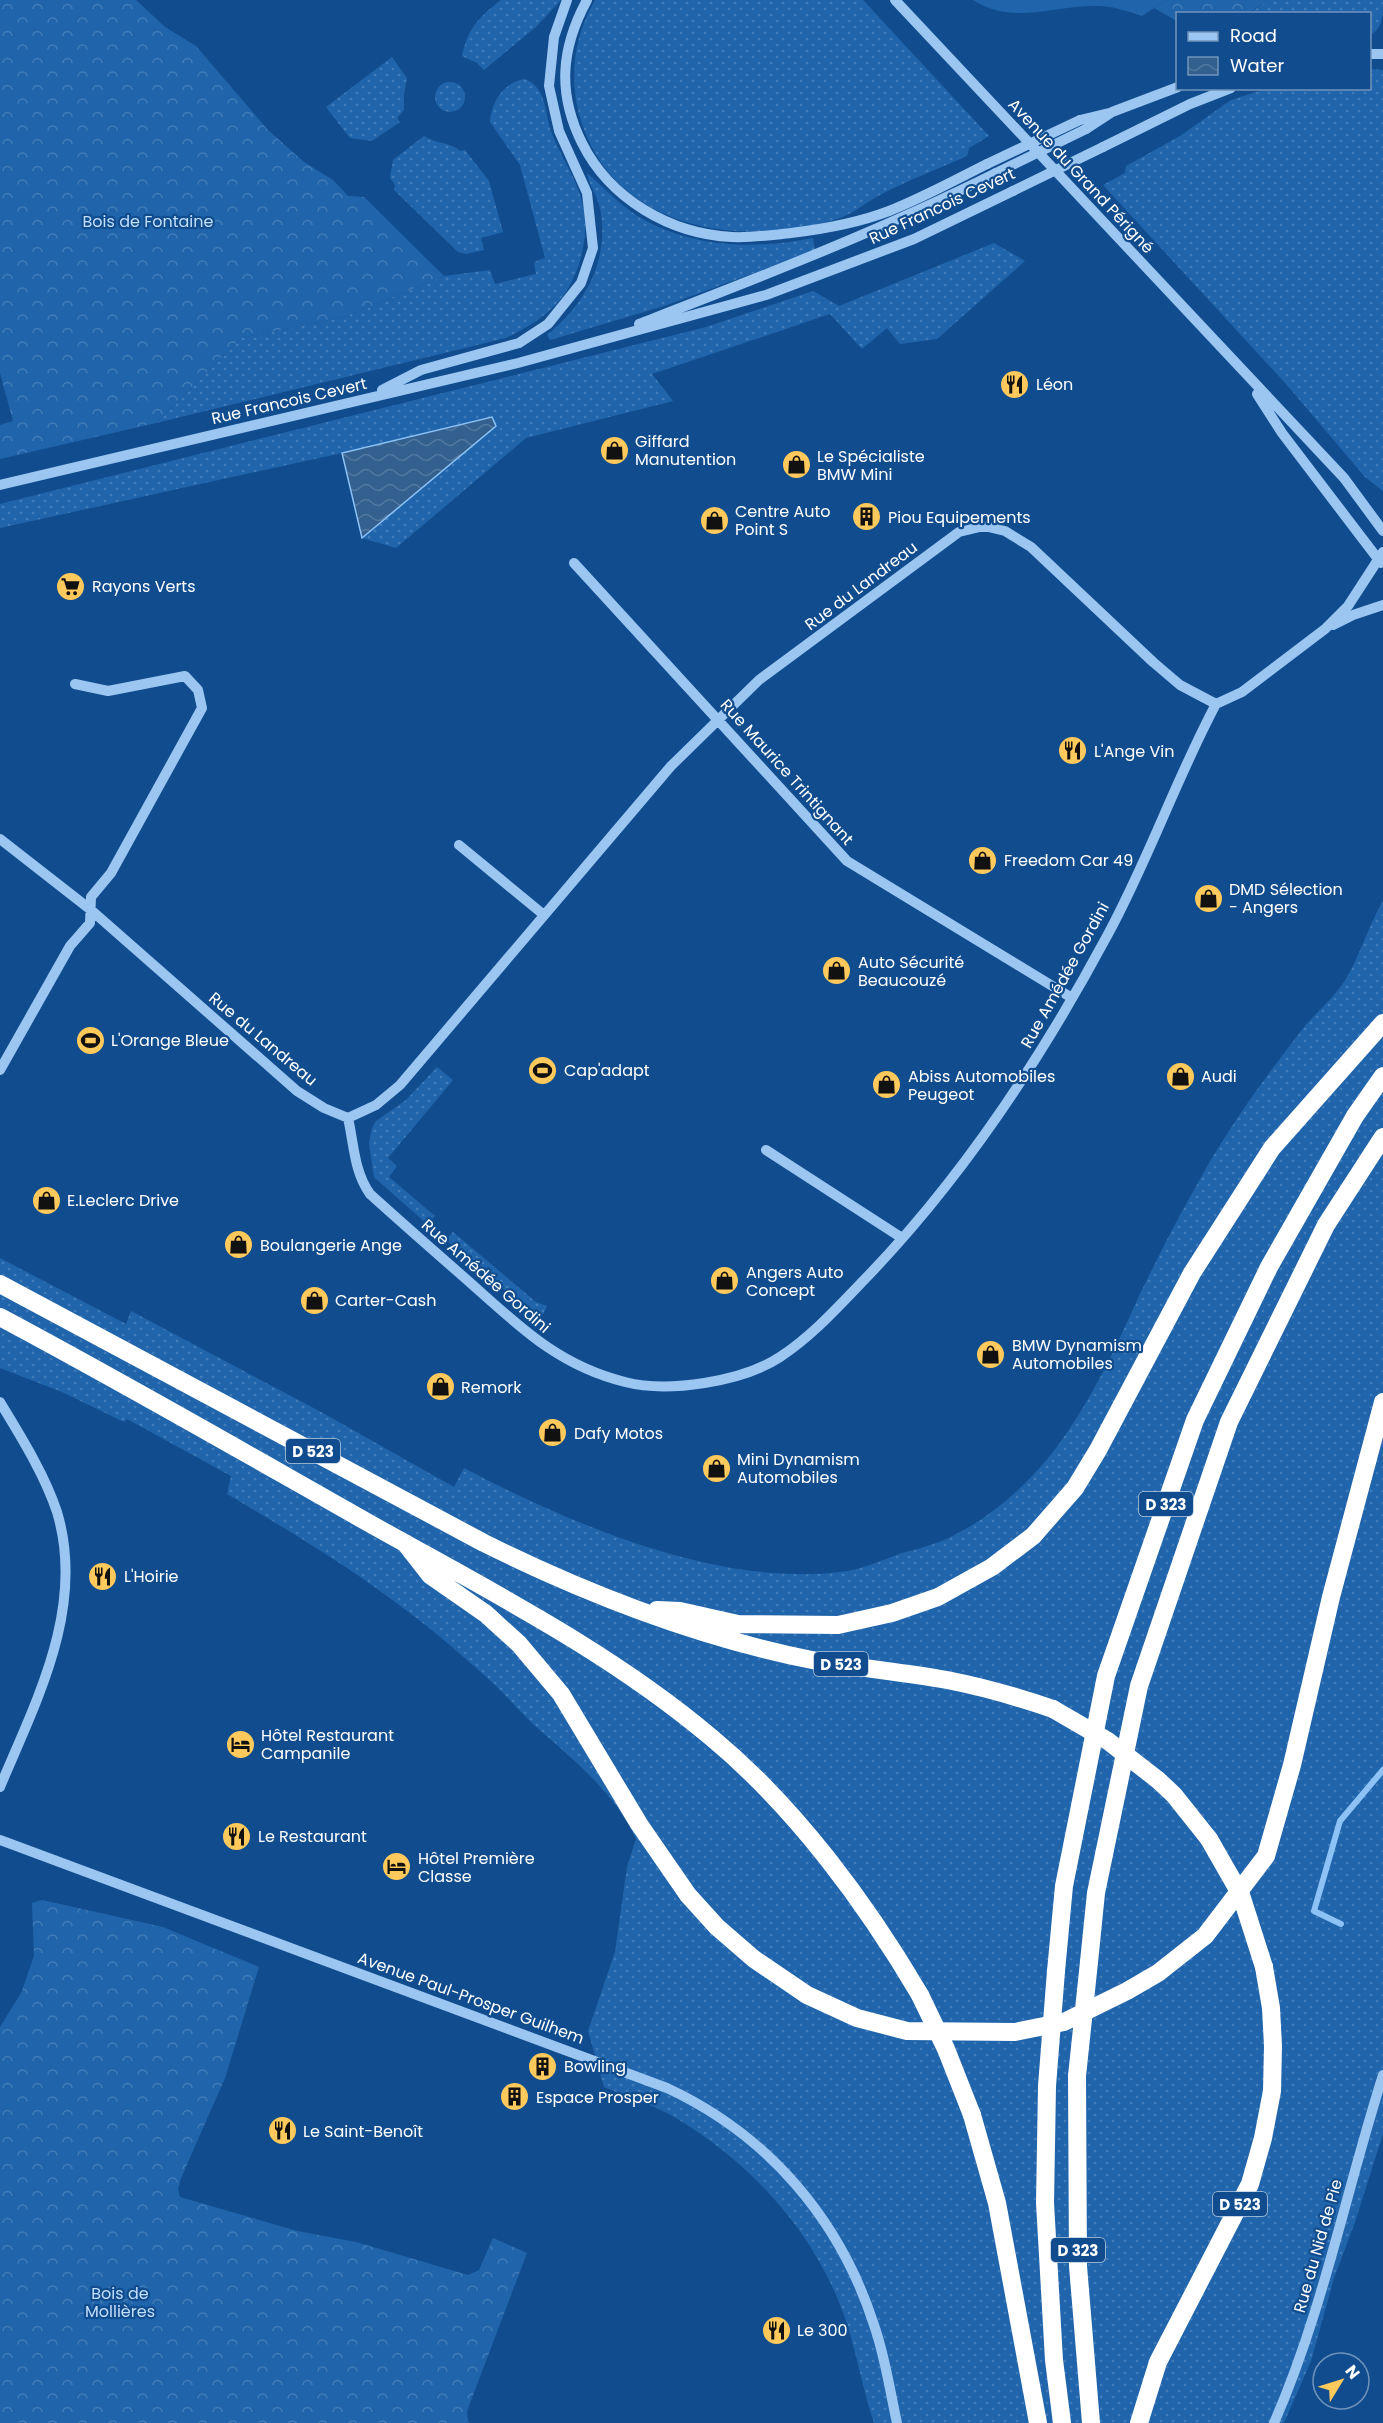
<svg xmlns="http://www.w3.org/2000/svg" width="1383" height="2423" font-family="Poppins,sans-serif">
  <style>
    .grass { fill: url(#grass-dots) }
    .forest { fill: url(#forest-crowns) }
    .green { fill: #2065ac }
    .water { fill: url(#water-waves); stroke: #8cc2f5; stroke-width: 1.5 }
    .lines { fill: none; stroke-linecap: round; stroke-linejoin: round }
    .stream { stroke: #8cc2f5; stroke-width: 6 }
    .minor { stroke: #9bc6f2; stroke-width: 10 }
    .highway { stroke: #fff; stroke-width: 18 }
    .minor-bridge { stroke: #9bc6f2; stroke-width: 10 }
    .highway-bridge { stroke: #fff; stroke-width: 18 }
    .labels { text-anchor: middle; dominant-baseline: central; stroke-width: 4.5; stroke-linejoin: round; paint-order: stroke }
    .shield { fill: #114d8e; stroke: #b8cadd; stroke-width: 1.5 }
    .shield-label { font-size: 15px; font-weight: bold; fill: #fff }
    .street-label { font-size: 16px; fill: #fff; stroke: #114d8e }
    .park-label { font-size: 16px; fill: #c2dffd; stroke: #114d8e }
    .poi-label { font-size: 16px; fill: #fff; stroke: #114d8e; text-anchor: start }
  </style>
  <defs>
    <pattern id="grass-dots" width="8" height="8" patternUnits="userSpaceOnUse" patternTransform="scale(1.5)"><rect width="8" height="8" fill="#2065ac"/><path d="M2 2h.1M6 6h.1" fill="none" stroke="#417cb8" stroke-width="1.8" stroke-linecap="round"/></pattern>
    <pattern id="forest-crowns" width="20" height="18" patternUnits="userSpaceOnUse" patternTransform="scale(1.5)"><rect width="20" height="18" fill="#2065ac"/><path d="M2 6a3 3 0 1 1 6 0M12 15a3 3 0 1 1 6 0" fill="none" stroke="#417cb8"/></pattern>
    <pattern id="water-waves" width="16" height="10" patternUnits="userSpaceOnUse" patternTransform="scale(1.5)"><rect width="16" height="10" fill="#33608f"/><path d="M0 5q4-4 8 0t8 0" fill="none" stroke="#5278a0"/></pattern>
  </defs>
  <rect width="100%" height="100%" fill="#114d8e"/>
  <path class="grass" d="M501,0H561L537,26L484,70L477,63L462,56C468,28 479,17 501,0Z
    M595,0H863L989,136L969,148L967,156C938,169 908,180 880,195C866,202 852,215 837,219C749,247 629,232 588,139C567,92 570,44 595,0Z
    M1268,0H1383C1383,14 1383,29 1370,35V14H1249Z
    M392,57L407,78L404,94V110L397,118L400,122L372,141L350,138L326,107Z
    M1370,69L1383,70V491L1365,477L1286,384L1103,185L1125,173L1126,166L1180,136L1231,100L1265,89L1370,88Z
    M525,79C548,89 544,113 552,134C560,154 572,172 579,192C594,231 580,285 549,311C535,323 521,331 506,338L156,423L241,338L344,317L444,276L490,270L495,284L536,274L534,262L545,258L520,165L490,122C491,102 504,82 525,79Z
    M435 97a15 15 0 1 1 30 0a15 15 0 1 1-30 0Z
    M424,136C436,144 451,142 460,151L465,150L489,181L503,232L481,238L484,250L466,254L458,252L394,190L395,185L390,178L393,160Z
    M587,173C603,187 618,203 636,215C689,248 753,250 813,238L815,251L664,306L550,340L547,335C586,304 610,259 600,208C597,195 589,185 587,173Z
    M994,243L1025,261L937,339L900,344L887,328L862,349L830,314L652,374L673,401L526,438L396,548L362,538L496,426L492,417L342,453L0,528V504L706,327L813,291L839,306Z
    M1383,901V2134L1355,2222L1334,2278L1311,2361L1284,2423H874C863,2390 857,2355 846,2321C817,2235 753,2164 676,2118C654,2105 628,2097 604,2087L588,2031L615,1952L627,1867L636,1839C615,1792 571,1758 533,1724C520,1712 508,1697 495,1685C468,1660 440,1636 411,1614C353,1569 290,1531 227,1494L231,1476L127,1419L124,1422L62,1392L0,1368V1258L126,1324L131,1311L321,1412L454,1487L464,1468C570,1524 718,1587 840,1572C861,1570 882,1560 902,1553C915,1550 928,1546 939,1542C986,1523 1029,1485 1059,1444C1092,1399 1116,1347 1139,1296C1158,1257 1177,1219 1199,1181C1228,1128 1264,1079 1301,1031C1314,1014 1332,1000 1344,982C1359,959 1368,926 1383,901Z
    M437,1067L453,1080L388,1158L397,1166L389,1177L435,1216L427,1224L374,1177L369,1143L372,1128L376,1121L406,1100Z
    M453,1232L536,1302L547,1306L540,1320L446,1240Z"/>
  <path class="forest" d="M0,0H136L165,27L196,46L268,130L304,162L333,180L348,196L364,197L444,276L344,317L241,338L156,423L0,459V425L13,421L0,373Z
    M1166,0H1268L1249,13L1178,14L1177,21L1154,8Z
    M42,1900L163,1927L259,1967L225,2078L181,2178L178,2189L180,2197L297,2231L356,2242L468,2275L479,2270L493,2238L527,2253L467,2411L468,2422L470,2423H0V2027L21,1993L34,1956L32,1903Z"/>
  <path class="green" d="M973,0H1166L1142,16C1127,11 1113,6 1097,6C1054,5 1013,26 973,0Z"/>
  <path class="water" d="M492,417L496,426L362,538L342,453Z"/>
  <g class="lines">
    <path class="stream" d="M1341,1924L1314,1911L1340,1821L1383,1770"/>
    <path class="minor" d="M587,0C561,48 557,93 582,143C610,199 670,234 732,237C752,238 772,235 791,233C824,229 858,223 889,211C922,198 955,180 987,164
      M895,0L1344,478L1383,531
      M1370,54H1383
      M1080,120L1109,113
      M1086,129L1112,112L1178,87
      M1103,147L1190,104L1231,88
      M639,324C760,277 880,231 996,173
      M382,390L421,370L519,343L548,324L581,283L593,248L587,193L559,131L549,86L554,37L567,0
      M1257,394L1282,433L1381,563
      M0,485L518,363L766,295L914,239L1013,191
      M574,563L847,861L1072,998
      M1333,625L1353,615L1383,605
      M0,839L91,910L297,1091L324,1108L348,1118L376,1105L400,1085L671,766L759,680L959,532L984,526L1005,531L1031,547L1153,662L1180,685L1216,704L1242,692L1325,629L1348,606L1383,552
      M459,845L544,915
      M0,1070L70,946L90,923L91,897L111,873L202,708L198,690L185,676L108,691L75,684
      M348,1118C354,1144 354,1172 370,1194C402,1223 434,1251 466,1279C517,1324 556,1365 625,1382C668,1393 742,1382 780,1357C812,1336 838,1307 864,1280C962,1179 1041,1059 1107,936C1148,861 1176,779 1216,704
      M766,1150L902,1238
      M0,1402C20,1435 45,1475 57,1512C86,1608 36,1701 0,1787
      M0,1840L667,2088C768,2135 840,2219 874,2325C885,2356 890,2391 897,2423
      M1274,2423C1323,2311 1346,2191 1383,2075"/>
    <path class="highway" d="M0,1284L484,1543C589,1595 697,1637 812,1660C857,1668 903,1672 947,1680C983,1687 1018,1697 1053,1709
      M0,1317C124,1383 245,1453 367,1522C484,1588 608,1650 712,1738C795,1807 866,1903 920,1995
      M405,1543L430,1575L486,1614L519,1644L561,1694L639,1824L688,1895L717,1927L754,1959L807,1995L857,2018L907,2031L1015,2032L1064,2022L1127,1991L1158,1973L1205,1936L1266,1856L1292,1765L1331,1597L1383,1402
      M657,1610L680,1611L738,1624L838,1625L892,1613L938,1597L992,1567L1033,1536L1075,1488L1098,1450L1192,1273L1272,1148L1383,1023
      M1158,1780L1174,1795L1209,1839
      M1089,1962L1096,1893L1139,1686L1229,1422L1326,1225L1383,1137
      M1056,1971L1064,1886L1106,1676L1195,1420L1269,1267L1355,1116L1383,1076
      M1077,2076L1078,2266L1091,2423
      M1047,2086L1045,2203L1054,2360L1062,2423
      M972,2115L997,2203L1038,2423
      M1139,2423L1158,2362L1250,2184L1263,2138L1272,2091L1273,2046L1271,2008L1264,1967"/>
    <path class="minor-bridge" d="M987,164L1080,120
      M996,173L1086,129
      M1013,191L1103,147"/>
    <path class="highway-bridge" d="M1053,1709L1108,1741L1158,1780
      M1209,1839L1241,1895L1264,1967
      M920,1995L946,2049L972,2115
      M1077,2076L1089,1962
      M1047,2086L1056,1971"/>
  </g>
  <defs>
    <symbol id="restaurant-disc" viewBox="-11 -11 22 22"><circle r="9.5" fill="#ffc95c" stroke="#114d8e"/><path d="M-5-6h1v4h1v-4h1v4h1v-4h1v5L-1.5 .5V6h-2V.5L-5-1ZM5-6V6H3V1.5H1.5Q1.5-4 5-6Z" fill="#111"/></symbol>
    <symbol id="shop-disc" viewBox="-11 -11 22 22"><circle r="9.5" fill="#ffc95c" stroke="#114d8e"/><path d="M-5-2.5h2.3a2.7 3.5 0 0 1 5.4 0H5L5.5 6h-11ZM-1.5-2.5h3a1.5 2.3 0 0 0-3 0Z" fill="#111"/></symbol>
    <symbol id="building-disc" viewBox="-11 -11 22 22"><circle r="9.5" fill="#ffc95c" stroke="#114d8e"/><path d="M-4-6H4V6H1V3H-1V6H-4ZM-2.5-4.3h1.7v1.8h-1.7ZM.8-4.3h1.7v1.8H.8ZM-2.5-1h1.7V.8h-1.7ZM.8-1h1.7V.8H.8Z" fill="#111"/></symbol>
    <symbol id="supermarket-disc" viewBox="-11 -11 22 22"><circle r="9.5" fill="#ffc95c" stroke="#114d8e"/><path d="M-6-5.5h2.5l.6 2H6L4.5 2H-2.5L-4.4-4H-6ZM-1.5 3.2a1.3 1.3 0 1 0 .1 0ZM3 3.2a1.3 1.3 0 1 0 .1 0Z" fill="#111"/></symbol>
    <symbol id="stadium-disc" viewBox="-11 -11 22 22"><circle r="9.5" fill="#ffc95c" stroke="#114d8e"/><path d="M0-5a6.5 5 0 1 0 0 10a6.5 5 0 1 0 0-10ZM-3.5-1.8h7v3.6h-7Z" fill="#111"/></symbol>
    <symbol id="hotel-disc" viewBox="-11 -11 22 22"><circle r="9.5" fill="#ffc95c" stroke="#114d8e"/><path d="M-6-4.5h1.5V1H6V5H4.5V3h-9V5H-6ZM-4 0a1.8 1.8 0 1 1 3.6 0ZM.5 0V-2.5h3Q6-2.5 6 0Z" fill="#111"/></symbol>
  </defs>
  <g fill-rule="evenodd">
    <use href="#restaurant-disc" x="998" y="368" width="33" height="33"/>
    <use href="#shop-disc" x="598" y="434" width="33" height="33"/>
    <use href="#shop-disc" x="780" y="448" width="33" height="33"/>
    <use href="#building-disc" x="850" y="500" width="33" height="33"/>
    <use href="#shop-disc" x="698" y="504" width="33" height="33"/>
    <use href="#supermarket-disc" x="54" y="570" width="33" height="33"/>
    <use href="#restaurant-disc" x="1056" y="734" width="33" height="33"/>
    <use href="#shop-disc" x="966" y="844" width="33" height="33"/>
    <use href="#shop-disc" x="1192" y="882" width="33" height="33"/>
    <use href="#shop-disc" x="820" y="954" width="33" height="33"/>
    <use href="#stadium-disc" x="74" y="1024" width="33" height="33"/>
    <use href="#stadium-disc" x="526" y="1054" width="33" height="33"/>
    <use href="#shop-disc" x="1164" y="1060" width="33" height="33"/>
    <use href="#shop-disc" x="870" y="1068" width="33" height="33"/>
    <use href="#shop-disc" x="30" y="1184" width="33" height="33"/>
    <use href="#shop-disc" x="222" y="1228" width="33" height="33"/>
    <use href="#shop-disc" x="708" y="1264" width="33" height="33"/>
    <use href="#shop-disc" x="298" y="1284" width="33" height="33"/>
    <use href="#shop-disc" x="974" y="1338" width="33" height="33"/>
    <use href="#shop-disc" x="424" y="1370" width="33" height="33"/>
    <use href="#shop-disc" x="536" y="1416" width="33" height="33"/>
    <use href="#shop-disc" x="700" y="1452" width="33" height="33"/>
    <use href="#restaurant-disc" x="86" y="1560" width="33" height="33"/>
    <use href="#hotel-disc" x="224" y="1728" width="33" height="33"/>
    <use href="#restaurant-disc" x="220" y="1820" width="33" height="33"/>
    <use href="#hotel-disc" x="380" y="1850" width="33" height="33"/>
    <use href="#building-disc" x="526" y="2050" width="33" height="33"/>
    <use href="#building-disc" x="498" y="2080" width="33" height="33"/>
    <use href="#restaurant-disc" x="266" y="2114" width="33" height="33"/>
    <use href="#restaurant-disc" x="760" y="2314" width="33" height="33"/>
  </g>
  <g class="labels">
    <g class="shield">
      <rect x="286" y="1439" width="54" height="24" rx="4.5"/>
      <rect x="1139" y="1492" width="54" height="24" rx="4.5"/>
      <rect x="814" y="1652" width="54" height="24" rx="4.5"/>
      <rect x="1213" y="2192" width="54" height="24" rx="4.5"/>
      <rect x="1051" y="2238" width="54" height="24" rx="4.5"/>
    </g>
    <g class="shield-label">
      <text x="313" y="1451">D 523</text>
      <text x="1166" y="1504">D 323</text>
      <text x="841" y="1664">D 523</text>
      <text x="1240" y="2204">D 523</text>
      <text x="1078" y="2250">D 323</text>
    </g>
    <g class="street-label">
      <text transform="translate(1081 176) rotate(47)">Avenue du Grand Périgné</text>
      <text transform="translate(942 206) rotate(-25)">Rue Francois Cevert</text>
      <text transform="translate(289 401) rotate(-13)">Rue Francois Cevert</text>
      <text transform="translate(861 586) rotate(-37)">Rue du Landreau</text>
      <text transform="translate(787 772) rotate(48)">Rue Maurice Trintignant</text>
      <text transform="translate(1065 975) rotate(-61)">Rue Amédée Gordini</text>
      <text transform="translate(263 1039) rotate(40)">Rue du Landreau</text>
      <text transform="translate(486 1276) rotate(41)">Rue Amédée Gordini</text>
      <text transform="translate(471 1998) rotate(20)">Avenue Paul-Prosper Guilhem</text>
      <text transform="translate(1318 2246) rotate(-74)">Rue du Nid de Pie</text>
    </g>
    <g class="park-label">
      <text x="148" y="221">Bois de Fontaine</text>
      <text x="120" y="2293">Bois de<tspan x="120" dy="18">Mollières</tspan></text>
    </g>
    <g class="poi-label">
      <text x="1036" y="384">Léon</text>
      <text x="635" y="441">Giffard<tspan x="635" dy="18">Manutention</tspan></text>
      <text x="817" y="456">Le Spécialiste<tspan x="817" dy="18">BMW Mini</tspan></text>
      <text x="735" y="511">Centre Auto<tspan x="735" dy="18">Point S</tspan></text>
      <text x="888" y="517">Piou Equipements</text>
      <text x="92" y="586">Rayons Verts</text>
      <text x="1094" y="751">L'Ange Vin</text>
      <text x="1004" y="860">Freedom Car 49</text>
      <text x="1229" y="889">DMD Sélection<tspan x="1229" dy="18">- Angers</tspan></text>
      <text x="858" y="962">Auto Sécurité<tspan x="858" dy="18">Beaucouzé</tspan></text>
      <text x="111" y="1040">L'Orange Bleue</text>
      <text x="564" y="1070">Cap'adapt</text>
      <text x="908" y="1076">Abiss Automobiles<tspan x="908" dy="18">Peugeot</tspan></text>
      <text x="1201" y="1076">Audi</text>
      <text x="67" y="1200">E.Leclerc Drive</text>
      <text x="260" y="1245">Boulangerie Ange</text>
      <text x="746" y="1272">Angers Auto<tspan x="746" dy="18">Concept</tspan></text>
      <text x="335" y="1300">Carter-Cash</text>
      <text x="1012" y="1345">BMW Dynamism<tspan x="1012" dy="18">Automobiles</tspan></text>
      <text x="461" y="1387">Remork</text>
      <text x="574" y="1433">Dafy Motos</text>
      <text x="737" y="1459">Mini Dynamism<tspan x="737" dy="18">Automobiles</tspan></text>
      <text x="124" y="1576">L'Hoirie</text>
      <text x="261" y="1735">Hôtel Restaurant<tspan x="261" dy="18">Campanile</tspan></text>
      <text x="258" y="1836">Le Restaurant</text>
      <text x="418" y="1858">Hôtel Première<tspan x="418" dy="18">Classe</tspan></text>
      <text x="564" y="2066">Bowling</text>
      <text x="536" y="2097">Espace Prosper</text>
      <text x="303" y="2131">Le Saint-Benoît</text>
      <text x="797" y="2330">Le 300</text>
    </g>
  </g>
  <rect x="1176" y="12" width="195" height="78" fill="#114d8e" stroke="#7094bb" stroke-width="1.5"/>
  <rect x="1188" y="32" width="30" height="9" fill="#9bc6f2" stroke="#7094bb" stroke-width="1.5"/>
  <text x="1230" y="42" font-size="18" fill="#ffffff">Road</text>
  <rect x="1188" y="57" width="30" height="18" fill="url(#water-waves)" stroke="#7094bb" stroke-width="1.5"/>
  <text x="1230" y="72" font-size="18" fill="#ffffff">Water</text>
  <g transform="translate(1341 2381) rotate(52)"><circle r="28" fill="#114d8e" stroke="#7094bb" stroke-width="1.5"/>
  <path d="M0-4.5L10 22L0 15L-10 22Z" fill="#ffc95c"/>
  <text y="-9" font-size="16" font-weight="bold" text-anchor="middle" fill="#ffffff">N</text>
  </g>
</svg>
